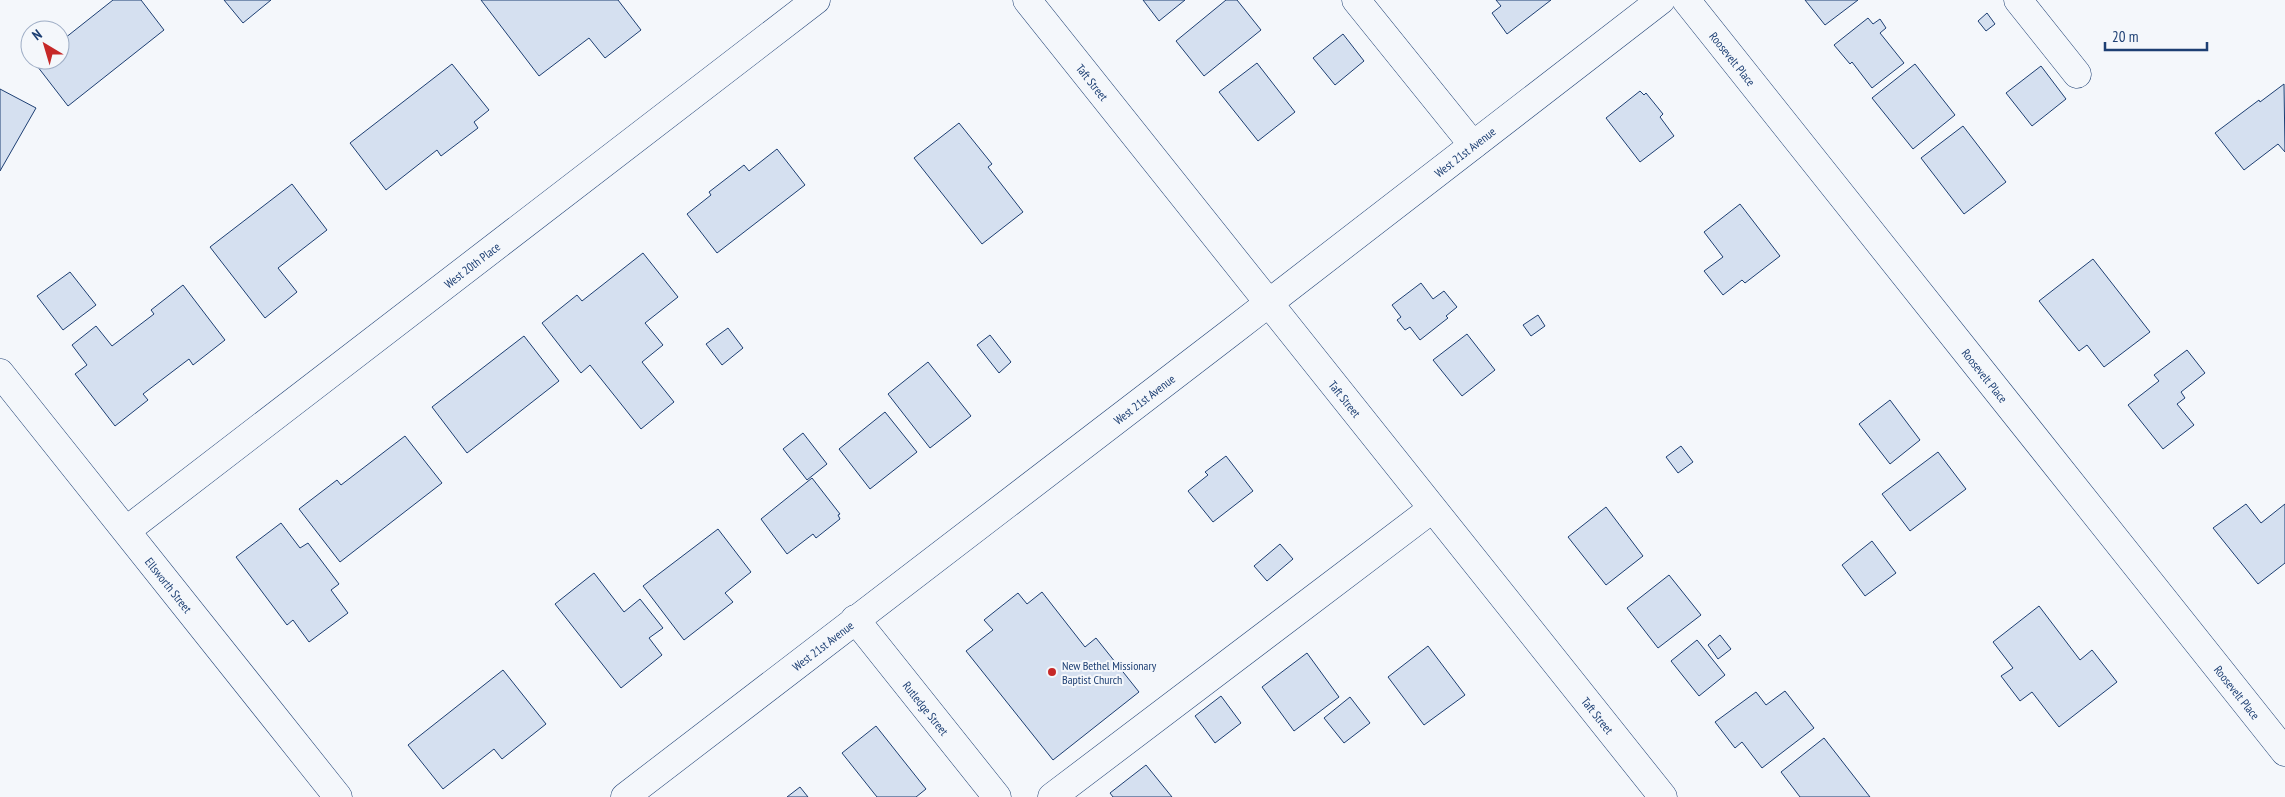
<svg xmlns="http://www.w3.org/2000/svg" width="2285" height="797" font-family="'PT Sans Narrow',sans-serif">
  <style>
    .building { fill: #d5e0f0; stroke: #1d3f73 }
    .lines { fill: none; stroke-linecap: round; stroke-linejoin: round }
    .minor-casing { stroke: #1d3f73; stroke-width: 29 }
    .minor { stroke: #f4f7fb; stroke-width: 28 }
    .poi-dot { fill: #c62828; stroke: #f4f7fb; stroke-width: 2 }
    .labels { text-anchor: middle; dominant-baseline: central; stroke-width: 4; stroke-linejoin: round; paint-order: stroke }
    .street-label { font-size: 12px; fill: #1d3f73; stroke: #f4f7fb }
    .poi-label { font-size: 12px; fill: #1d3f73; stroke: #f4f7fb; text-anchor: start }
  </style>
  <rect width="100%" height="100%" fill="#f4f7fb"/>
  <path class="building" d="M113,0H141L164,30L68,106L34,62L36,60H60V42Z
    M224,0H271L243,23Z
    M481,0H618L641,30L605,58L589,38L539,76Z
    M1143,0H1185L1159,21Z
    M1226,0H1237L1261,30L1204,76L1176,41Z
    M1496,0H1551L1507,34L1492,13L1501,6Z
    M1805,0H1858L1825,25Z
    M1987,13L1995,24L1986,31L1978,21Z
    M1868,18L1873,24L1880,19L1886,28L1880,33L1904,63L1872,88L1852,62L1850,64L1834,45Z
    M1343,34L1364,61L1335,85L1313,58Z
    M1257,63L1295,112L1258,141L1219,92Z
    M452,64L489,110L474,122L478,128L441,156L437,150L386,190L350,143Z
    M1915,64L1955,115L1913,149L1872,98Z
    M2041,66L2066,99L2032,126L2006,93Z
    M2284,84L2285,152L2278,144L2244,170L2215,133L2259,100L2260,102Z
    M0,89L36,108L0,171Z
    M1640,91L1644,95L1646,93L1663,114L1660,117L1674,136L1640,162L1606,118Z
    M959,123L992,164L988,167L1023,212L982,244L914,158Z
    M1963,126L2006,182L1964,214L1921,158Z
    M777,149L805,185L717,253L687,214L711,195L709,192L744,165L749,171Z
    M292,184L327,230L278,268L297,292L265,318L210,247Z
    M1740,204L1780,256L1745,283L1742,280L1723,295L1704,271L1723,257L1704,232Z
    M643,253L678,297L645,323L663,345L642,362L674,402L641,429L590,365L581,373L542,323L577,295L582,301Z
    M2093,259L2150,332L2104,367L2087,345L2079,351L2039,301Z
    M70,272L96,305L63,330L37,296Z
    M1421,283L1433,299L1444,291L1457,307L1446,316L1448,318L1420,340L1410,327L1405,330L1397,320L1401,317L1392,305Z
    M183,285L225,340L193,365L189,359L143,394L148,400L115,426L75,374L87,365L72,345L96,326L112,346L154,314L151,310Z
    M1538,315L1545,326L1531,336L1523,325Z
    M728,328L743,348L722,365L706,344Z
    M1467,334L1495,370L1462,396L1433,360Z
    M990,335L1011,362L999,373L977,345Z
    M524,336L559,381L467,453L432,407Z
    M2187,350L2205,373L2181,392L2185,398L2177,404L2194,425L2163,449L2128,405L2159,381L2154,375Z
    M928,362L971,416L930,448L888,394Z
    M1890,400L1920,440L1890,464L1859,424Z
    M885,412L917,452L870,489L839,449Z
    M803,433L827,464L807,480L783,449Z
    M405,436L442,483L340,562L299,509L337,480L341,485Z
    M1681,446L1693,462L1678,473L1666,457Z
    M1938,452L1966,489L1910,531L1882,494Z
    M1226,456L1253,491L1213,522L1188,491L1208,475L1205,472Z
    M812,478L840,514L838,515L840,519L816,538L813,534L787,554L761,519Z
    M2246,504L2261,523L2285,504V563L2258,584L2213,528Z
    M1606,507L1643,556L1606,585L1568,537Z
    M281,523L300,548L308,543L339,584L331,590L348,613L309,642L293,620L287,625L236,557Z
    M718,529L751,572L725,593L733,602L684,640L643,586Z
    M1872,541L1896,573L1865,596L1842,565Z
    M1280,544L1293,559L1267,581L1254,566Z
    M594,573L624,612L640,599L663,628L649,638L662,655L621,688L555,604Z
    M1669,575L1701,615L1658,648L1627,608Z
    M1042,592L1085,647L1096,638L1139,692L1053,760L966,651L993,630L984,620L1018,593L1027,604Z
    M2039,606L2080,660L2092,650L2117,682L2059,727L2032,692L2020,701L2001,676L2013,668L1993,642Z
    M1720,635L1731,649L1718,659L1708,645Z
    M1697,640L1725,675L1699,696L1671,661Z
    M1428,646L1465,695L1424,725L1388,677Z
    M1307,653L1339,697L1294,731L1262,687Z
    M503,670L546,724L502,759L494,749L443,789L408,745Z
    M1785,691L1814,728L1762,768L1742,742L1735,748L1715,722L1756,692L1766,705Z
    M1221,696L1241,723L1215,743L1195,716Z
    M1350,697L1370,723L1344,743L1324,718Z
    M876,726L926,789L916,797H877L842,753Z
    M1824,738L1870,797H1800L1794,789L1781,772Z
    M1146,765L1172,797H1113L1110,793Z
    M800,787L808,797H787Z"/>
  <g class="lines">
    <defs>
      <g id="minor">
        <path id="s1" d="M1027,0L1663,797"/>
        <path d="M1356,0L1473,145"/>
        <path id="s2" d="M1686,0L2285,752"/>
        <path d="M2018,0L2077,74"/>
        <path id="s3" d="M0,373L338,797"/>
        <path id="s4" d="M127,530L816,0"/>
        <path id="s5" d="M855,619L997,797"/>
        <path id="s6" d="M625,797L1230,333L1661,0"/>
        <path d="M1052,797L1432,509"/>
      </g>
    </defs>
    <use href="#minor" class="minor-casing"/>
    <use href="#minor" class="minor"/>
  </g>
  <circle class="poi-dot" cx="1052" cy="672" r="5"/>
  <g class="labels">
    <g class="street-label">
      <text stroke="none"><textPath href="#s2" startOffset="75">Roosevelt Place</textPath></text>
      <text stroke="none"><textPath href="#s1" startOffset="105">Taft Street</textPath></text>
      <text stroke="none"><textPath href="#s6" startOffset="1059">West 21st Avenue</textPath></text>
      <text stroke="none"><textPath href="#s4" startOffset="435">West 20th Place</textPath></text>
      <text stroke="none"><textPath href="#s2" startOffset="480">Roosevelt Place</textPath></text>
      <text stroke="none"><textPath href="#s1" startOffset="510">Taft Street</textPath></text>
      <text stroke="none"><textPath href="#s6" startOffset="654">West 21st Avenue</textPath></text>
      <text stroke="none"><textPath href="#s3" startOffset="271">Ellsworth Street</textPath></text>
      <text stroke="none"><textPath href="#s6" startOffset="249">West 21st Avenue</textPath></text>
      <text stroke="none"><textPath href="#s2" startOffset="885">Roosevelt Place</textPath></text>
      <text stroke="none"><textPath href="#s5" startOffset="114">Rutledge Street</textPath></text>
      <text stroke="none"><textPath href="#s1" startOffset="915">Taft Street</textPath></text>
    </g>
    <g class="poi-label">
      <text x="1062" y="665">New Bethel Missionary<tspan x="1062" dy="14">Baptist Church</tspan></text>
    </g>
  </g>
  <g transform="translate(45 45) rotate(322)"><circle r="24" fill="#f4f7fb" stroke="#9eadc5"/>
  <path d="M0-4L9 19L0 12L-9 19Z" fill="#c62828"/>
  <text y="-8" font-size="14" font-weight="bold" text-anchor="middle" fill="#1d3f73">N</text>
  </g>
  <path d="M2105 42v8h102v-8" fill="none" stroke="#1d3f73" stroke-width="2.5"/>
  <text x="2112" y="42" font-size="15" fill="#1d3f73" stroke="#f4f7fb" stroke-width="4" paint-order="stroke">20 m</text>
</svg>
